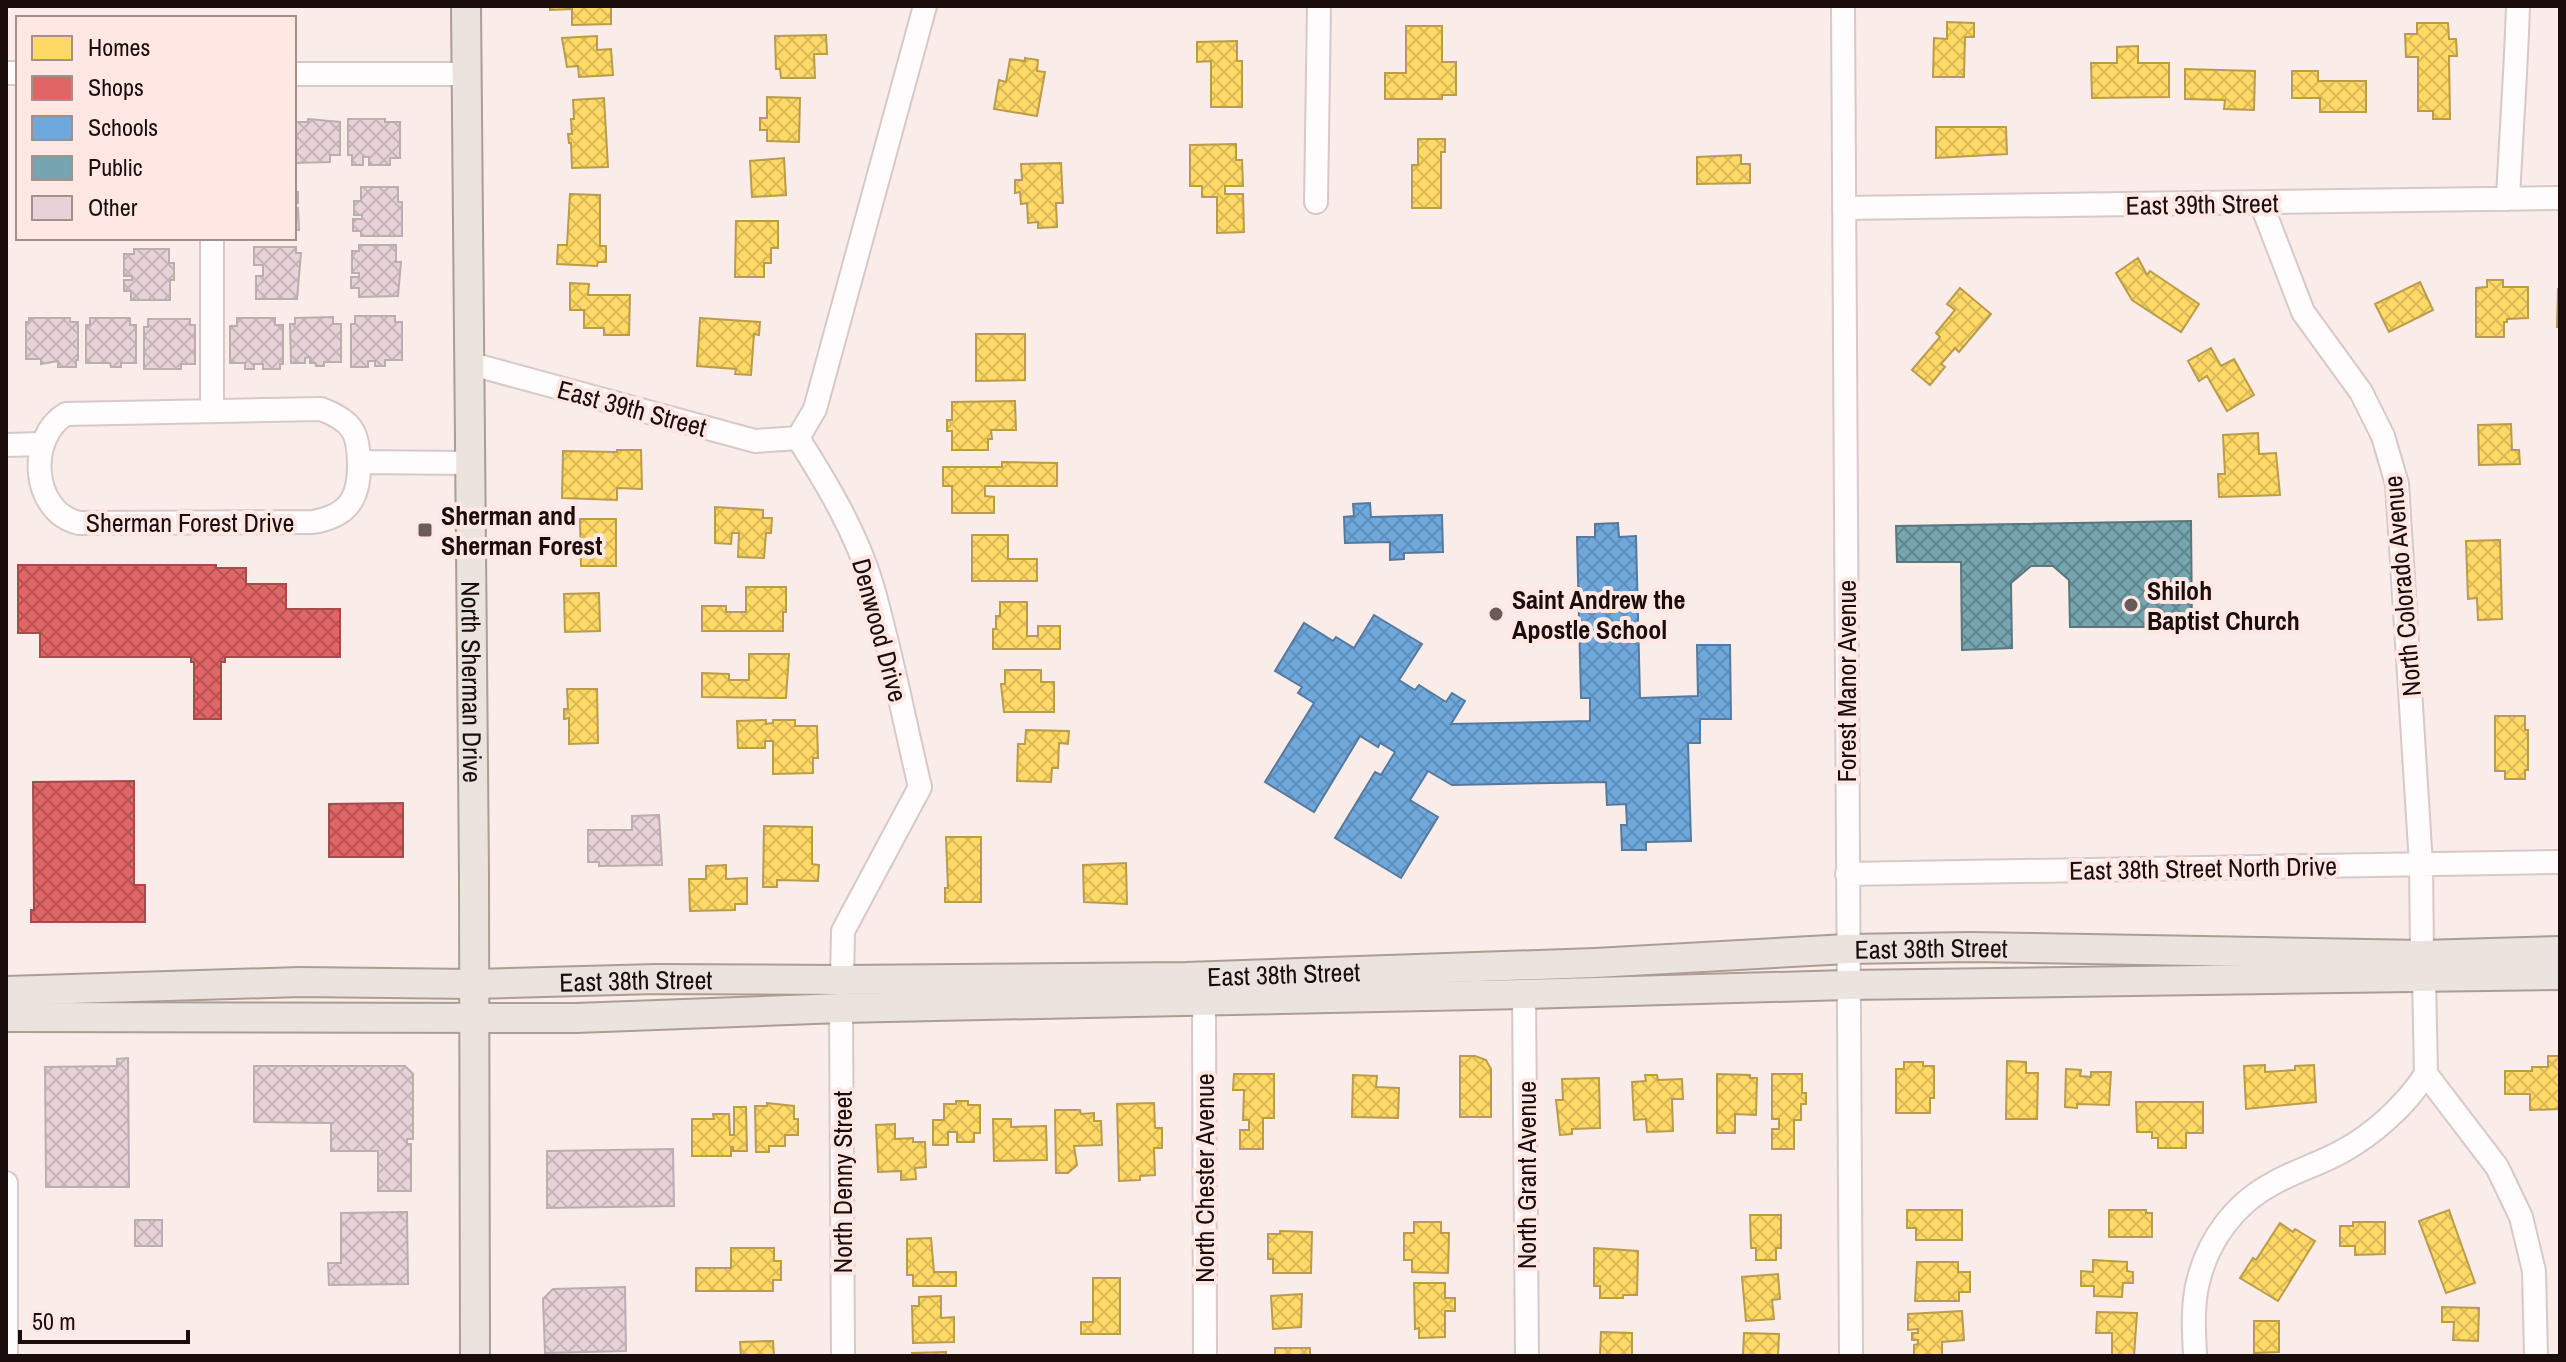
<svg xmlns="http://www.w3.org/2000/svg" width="2566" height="1362" font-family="'Archivo Narrow',sans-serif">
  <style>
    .homes { fill: url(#homes-cross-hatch); stroke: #ba9c4b; stroke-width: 2 }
    .shops { fill: url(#shops-cross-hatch); stroke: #a54b4b; stroke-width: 2 }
    .schools { fill: url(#schools-cross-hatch); stroke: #567a9e; stroke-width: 2 }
    .public { fill: url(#public-cross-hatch); stroke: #5a777e; stroke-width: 2 }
    .building { fill: url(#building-cross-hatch); stroke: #baaeaf; stroke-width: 2 }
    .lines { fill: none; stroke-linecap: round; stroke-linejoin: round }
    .minor-casing { stroke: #d6c9c7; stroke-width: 26 }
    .major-casing { stroke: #ad9d93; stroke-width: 32 }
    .minor { stroke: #fefcfc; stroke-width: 22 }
    .major { stroke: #ebe3dd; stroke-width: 28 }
    .poi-dot { fill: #685b59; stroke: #ffe7e3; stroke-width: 3 }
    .labels { text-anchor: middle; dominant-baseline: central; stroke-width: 8; stroke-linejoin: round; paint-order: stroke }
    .street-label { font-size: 26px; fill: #1a0d0c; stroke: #ffe7e3 }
    .poi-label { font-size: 26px; font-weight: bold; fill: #1a0d0c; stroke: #ffe7e3; text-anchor: start }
  </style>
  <defs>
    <pattern id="homes-cross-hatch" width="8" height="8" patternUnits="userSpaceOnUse" patternTransform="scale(2)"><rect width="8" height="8" fill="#ffd966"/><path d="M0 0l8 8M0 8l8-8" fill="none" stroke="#dab957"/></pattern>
    <pattern id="shops-cross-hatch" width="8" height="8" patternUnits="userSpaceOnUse" patternTransform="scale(2)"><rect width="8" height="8" fill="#e06666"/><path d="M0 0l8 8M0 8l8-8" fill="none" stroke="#b55252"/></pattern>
    <pattern id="schools-cross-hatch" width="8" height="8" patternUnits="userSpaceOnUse" patternTransform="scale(2)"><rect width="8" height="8" fill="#6fa8dc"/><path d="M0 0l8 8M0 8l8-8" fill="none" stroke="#608fbc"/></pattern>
    <pattern id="public-cross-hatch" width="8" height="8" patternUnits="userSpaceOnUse" patternTransform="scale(2)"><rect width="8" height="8" fill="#76a5af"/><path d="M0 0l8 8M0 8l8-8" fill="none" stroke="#60858d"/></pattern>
    <pattern id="building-cross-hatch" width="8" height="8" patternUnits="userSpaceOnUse" patternTransform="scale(2)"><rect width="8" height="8" fill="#e7d2d7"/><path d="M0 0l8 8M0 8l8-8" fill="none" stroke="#c6b3b7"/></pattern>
  </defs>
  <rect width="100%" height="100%" fill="#f9ece9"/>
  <path class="homes" d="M550,6H611V24L572,25V9L550,10Z
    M1947,22L1974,23V37H1965L1964,77H1933L1934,38L1947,39Z
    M2417,23H2448L2449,39H2456L2457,56H2449L2450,119H2433V111H2418V57H2406L2405,34H2417Z
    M1406,26H1442V62H1456V95H1442V99H1385V73H1406Z
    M826,35L827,54H814L815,78H781L780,69H776L775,36Z
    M597,36V50L611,49L613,75L579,77L578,66L567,67L562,38Z
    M1237,41V61H1242V107H1211V61L1197,62V42Z
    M2138,46V63H2169V97L2092,98L2091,63H2117V47Z
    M1025,58L1038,60L1037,71L1045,72L1037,116L994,109L999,80L1006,82L1010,59L1025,61Z
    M2185,69L2255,71L2254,110L2224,109L2225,100L2185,99Z
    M2292,71H2318V81H2366V112H2320V98H2292Z
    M767,97L800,98L799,142L767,141V130H760V118H767Z
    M604,98L608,167L572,168L571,143H569L568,134H572L571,119H574L573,100Z
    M1936,127H2006L2007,154L1936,158Z
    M1418,139H1445V152H1441V208H1412V165H1418Z
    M1236,144V160H1242L1243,186H1225V194H1243L1244,232L1217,233V197H1202V186H1190V145Z
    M1741,155V164H1750V183L1697,184V157Z
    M784,158L786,195L752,197L750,161Z
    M1061,163L1063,203H1056L1057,227L1038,228V222L1028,223L1027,203L1021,204L1020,192L1015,193V180H1022L1021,164Z
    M570,194L600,195V246H606V262H598L597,266L557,264L558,245H567Z
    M736,221H778V248H771V263H764V277H735Z
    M2138,258L2147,275L2150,271L2199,304L2181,332L2132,300L2116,273Z
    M2487,280H2503V287H2528V318L2507,319V322H2504V337H2476V288L2487,287Z
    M2420,282L2433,310L2389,332L2375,304Z
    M570,283L589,284L588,295H630L629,335H604V328H584V310H570Z
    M1960,288L1991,314L1959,352L1955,348L1941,364L1945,367L1930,385L1912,370L1940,337L1936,333L1955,310L1947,304Z
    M2558,289H2560V327H2557Z
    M700,318L760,322L759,335L754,334L751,375L735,374L736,369L697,366Z
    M976,334H1025V380L976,381Z
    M2211,348L2221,366L2234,359L2254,395L2227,411L2207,376L2199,381L2188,361Z
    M1015,401L1016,430H991L992,439H988V450H952V431H947V420H952V402Z
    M2511,424L2512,450H2519L2520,464L2479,465L2478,425Z
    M2258,433L2259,454L2276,453L2280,495L2219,497L2218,474H2225L2223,435Z
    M617,450H641L642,489L617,488V500L562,498L563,451L617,452Z
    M1002,462L1057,463V486H985V496L994,497V513H952V486H943V467H1002Z
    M715,507L763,510V518H772L771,533H766L764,558L738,557L739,533H732L731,544L715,543Z
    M580,519H616V566H581Z
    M972,535H1008V559H1037V581H972Z
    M2500,540L2502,619L2478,620L2477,598L2468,599L2466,541Z
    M746,587H786V612H783V631H702V606H726V612H746Z
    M599,593L600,631L565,632L564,594Z
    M1000,602H1027V636H1038V626H1060V649H993V629H996V616H1000Z
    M749,654H789L786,698L702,697V673L729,674V680H749Z
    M1005,670H1041V682H1054V712H1004L1001,684H1005Z
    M567,689H597L598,743L569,744V718L564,719V709H568Z
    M2495,716H2525V730H2528V770H2525V779H2505V771H2495Z
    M766,720V724L773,723V720H795V726H817L818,758H813V773L773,774V741H765V748H738L737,721Z
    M1026,730L1069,731L1068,744L1059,743L1058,768H1052L1051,782L1017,781L1018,744H1025Z
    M764,826L812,827V864L819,865L818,881L777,880V887H763Z
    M946,837H981V902H945V888H948Z
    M1126,863L1127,904L1084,902L1083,865Z
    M726,865V879L747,878V904H735V910L690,911L689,879H706V866Z
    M1460,1056H1475L1486,1060L1491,1069V1117H1460Z
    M2548,1056H2560V1109L2530,1110V1094H2505V1071H2532V1067H2548Z
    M2007,1061L2026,1062V1073H2038L2037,1119H2006Z
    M1904,1062H1923V1066H1934V1098H1930V1113H1896V1069H1904Z
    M2265,1065V1072L2295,1070V1066L2314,1065L2316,1102L2246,1109L2244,1066Z
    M2066,1069L2081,1070L2080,1076L2091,1077V1072H2111L2109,1105L2077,1104V1108L2065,1107Z
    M1234,1074H1274V1118H1263V1149H1240V1130H1249V1120H1243L1244,1090H1233Z
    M1717,1074L1750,1075V1078H1757L1756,1115L1735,1114V1133H1717Z
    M1772,1074H1802V1093H1806V1104H1801V1120H1794V1149H1772V1129H1779V1119H1772Z
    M1353,1075L1377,1076L1376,1087L1399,1088L1398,1118L1352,1117Z
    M1645,1075H1657L1658,1080L1682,1079L1683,1099H1672L1673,1131L1647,1132L1646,1119L1634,1120L1632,1082L1646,1081Z
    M1599,1078L1600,1128L1572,1129V1134L1560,1135L1556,1100H1563L1562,1079Z
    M956,1101H968V1105H980V1133H974V1142H957V1132H948V1145H933V1120H944V1104H956Z
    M2136,1102H2203V1133H2186V1148H2158V1138H2152V1132H2137Z
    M767,1103L794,1106V1119H798V1135H785V1146H769V1152H756L755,1106H767Z
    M1154,1103L1155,1128H1162V1148H1154L1155,1175L1140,1176V1180L1119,1181L1117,1104Z
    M734,1107H746L747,1151H733V1147H731V1156H692V1119H714L713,1114H729L730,1135H734Z
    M1055,1110H1080L1081,1114L1094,1113V1121H1101L1102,1145L1074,1146L1077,1165L1068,1173H1056Z
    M993,1119H1011V1127L1046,1126L1047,1160L994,1161Z
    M895,1124V1139L913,1138V1142H925L926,1167L915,1168L916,1179L901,1180V1171L878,1172L876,1125Z
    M1907,1210H1962V1240H1916V1228H1907Z
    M2109,1210H2146V1213H2152V1237H2109Z
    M2449,1210L2475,1283L2446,1293L2419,1221Z
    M1750,1215H1781V1248H1776V1260H1756V1248H1751Z
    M1414,1222H1441V1233H1449L1448,1273L1412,1272V1260H1404V1233H1414Z
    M2353,1222H2385V1254L2355,1255V1246H2340V1226H2353Z
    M2280,1223L2293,1232L2295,1229L2315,1241L2278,1301L2240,1278L2253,1258L2256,1260Z
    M1280,1231L1312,1232L1311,1273H1273V1259H1268V1234H1280Z
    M931,1238L934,1272H956V1286H913V1275H907V1239Z
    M731,1248H774V1261H781V1280H773V1291H696V1268H731Z
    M1594,1248L1638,1251L1637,1295H1623V1298H1600V1286H1594Z
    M2093,1260L2127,1262V1271L2133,1272V1283H2123L2122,1297L2094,1296V1286H2081V1271L2093,1272Z
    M1917,1262H1958V1272H1970V1292H1959V1301H1915Z
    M1778,1274L1780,1299L1772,1300L1774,1319L1746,1321L1742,1277Z
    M1093,1278H1120V1334H1081V1322H1093Z
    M1414,1283H1445V1298H1455V1311H1445V1337L1419,1338V1328L1415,1329Z
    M1302,1294L1301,1327L1273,1329L1271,1296Z
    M941,1296V1318L954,1317V1342L913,1343L912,1306H919V1297Z
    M2442,1307L2479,1308L2478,1341L2453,1340L2454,1322H2442Z
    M1962,1311L1964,1340L1942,1342V1356H1914V1345L1918,1344V1340H1912V1333H1918V1329L1908,1330V1314Z
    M2097,1312L2137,1313L2134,1356H2112V1333H2096Z
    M2254,1321H2279V1352L2254,1353Z
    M1601,1332L1632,1333V1356H1600Z
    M1744,1333L1779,1334L1778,1356H1743Z
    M773,1341L774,1356H741L740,1342Z
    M1275,1348H1310V1356H1275Z
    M946,1352V1356H912V1353Z"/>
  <path class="shops" d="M18,565H216V568H246V584H286V609H340V657H225V662H221V719H194V662H191V657H40V633H18Z
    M134,781V885H145V922H31V910H34L33,782Z
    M403,803V857H329V804Z"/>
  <path class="schools" d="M1370,503L1371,517L1442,515L1443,552L1404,553V559L1390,560V542L1345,543L1344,517L1354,516L1353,504Z
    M1618,523L1619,537L1636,536L1640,698L1698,696L1697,645H1730L1731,719H1700V743H1688L1691,841L1646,842V850H1622L1621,825H1627L1626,804L1607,805L1606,782L1452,785L1428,771L1410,800L1438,817L1401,878L1335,838L1375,772L1381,775L1395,752L1380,743L1378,747L1360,736L1314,812L1265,782L1314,703L1298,693L1302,687L1275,671L1304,623L1333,641L1336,637L1354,648L1374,615L1422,644L1399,680L1415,690L1419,685L1446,702L1452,693L1465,701L1451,724L1590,721V698H1581L1577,537H1595V524Z"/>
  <path class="public" d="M2191,521L2192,627H2070L2069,580L2053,566H2031L2011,583L2012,648L1962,650L1961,562H1897L1896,526Z"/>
  <path class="building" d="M308,119L340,122V155H330V162L295,163L294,122H308Z
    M348,119H385V122H400V158H390V165H369V157H363V165H352V155H348Z
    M294,187V192H298V203H295V208H298L299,230H295L294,236Z
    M361,187H398V202H402V236H361V231H353V219H362V215H354V201H361Z
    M359,245H396V262H401L398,296L359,297V288H351V277H359V273H352V251H359Z
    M254,247H296V253H301L297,299H256V276H263V265H254Z
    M134,249H169V263H174V280H170V300H131V291H124V280H132V276H124V254H134Z
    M355,316H395V322H402V360H385V366H375V361H368V367H351V324H355Z
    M333,317V324H341V362H324V366H316L315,363H310V357L305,358V363H291L290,324H295V318Z
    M29,318H70V322H78V360H76V367H58V361L41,364V359H26V322H29Z
    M90,318H130V325H136V363H121V367H111L110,363H86V325H90Z
    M237,318H275V325H283V364H280V369H263V364H254V369H245V363H230V326H237Z
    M148,319H190V325H195V364H181V369H144V327H148Z
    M659,815L662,865L599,866V862H588V830H632V816Z
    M128,1058L129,1187H46L45,1067L117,1066V1059Z
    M254,1066H405L413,1074V1139H407V1144H411V1191H378V1151H331V1123L254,1122Z
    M673,1149L674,1206L547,1208V1151Z
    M407,1212L408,1284L329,1285L328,1263H341V1213Z
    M135,1220H162V1246H135Z
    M625,1287L626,1351L545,1353L543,1299L553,1289Z"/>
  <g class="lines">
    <defs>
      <path id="minor" d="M1843,6L1851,1356
        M6,73H18
        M294,74H466
        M2508,199C2511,135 2516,71 2518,6
        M1316,202L1319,6
        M2261,203L2303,312L2361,392L2383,436L2397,484L2421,864L2422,955
        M1844,208L2560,198
        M212,238V411
        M468,363L755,441L798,438
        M321,409C353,421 359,433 359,466C359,500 347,516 313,522L79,523C31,512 27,437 66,414Z
        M798,438C827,484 856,532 872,585C891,651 904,720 920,787L843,931L842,980
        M798,438L815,409L925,6
        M6,445L41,444
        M359,462L469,463
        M1847,874L2560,862
        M2424,977L2426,1074L2497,1167L2521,1217L2534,1271L2536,1356
        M1524,994L1527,1356
        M1204,1000L1205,1356
        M841,1008L843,1356
        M6,1183V1356
        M2195,1356C2194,1332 2192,1306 2198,1282C2208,1240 2235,1203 2274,1183C2295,1171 2319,1164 2341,1152C2374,1134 2405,1106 2426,1074"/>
      <g id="major">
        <path id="s1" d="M466,6L474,876L475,1356"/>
        <path id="s2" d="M6,991L300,982L475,984L656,979L842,980L1186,977L1595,963L1847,949L1971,947L2422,955L2560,951"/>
        <path d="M6,1017L576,1018L841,1008L1524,994L1847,985L2560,975"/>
      </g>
    </defs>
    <use href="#minor" class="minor-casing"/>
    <use href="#major" class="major-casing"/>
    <use href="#minor" class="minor"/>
    <use href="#major" class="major"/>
  </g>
  <g class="poi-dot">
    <rect x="417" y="522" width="16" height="16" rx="4"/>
    <circle cx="2131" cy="605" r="8"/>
    <circle cx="1496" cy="614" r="8"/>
  </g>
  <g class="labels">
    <g class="street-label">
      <text transform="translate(2202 204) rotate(-1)">East 39th Street</text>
      <text transform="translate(632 408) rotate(15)">East 39th Street</text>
      <text x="190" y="522">Sherman Forest Drive</text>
      <text transform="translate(2402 586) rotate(-95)">North Colorado Avenue</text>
      <text transform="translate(880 630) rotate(75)">Denwood Drive</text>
      <text stroke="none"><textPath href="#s1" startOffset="676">North Sherman Drive</textPath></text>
      <text transform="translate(1846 681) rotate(-90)">Forest Manor Avenue</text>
      <text transform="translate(2203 868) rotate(-1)">East 38th Street North Drive</text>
      <text stroke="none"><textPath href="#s2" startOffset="1926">East 38th Street</textPath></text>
      <text stroke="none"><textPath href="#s2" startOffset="1278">East 38th Street</textPath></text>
      <text stroke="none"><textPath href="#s2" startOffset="630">East 38th Street</textPath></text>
      <text transform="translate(1526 1175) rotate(-90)">North Grant Avenue</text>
      <text transform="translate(1204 1178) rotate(-90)">North Chester Avenue</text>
      <text transform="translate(842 1182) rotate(-90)">North Denny Street</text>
    </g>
    <g class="poi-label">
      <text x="441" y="515">Sherman and<tspan x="441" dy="30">Sherman Forest</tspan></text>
      <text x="2147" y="590">Shiloh<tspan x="2147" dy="30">Baptist Church</tspan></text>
      <text x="1512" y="599">Saint Andrew the<tspan x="1512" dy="30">Apostle School</tspan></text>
    </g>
  </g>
  <rect width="2566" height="1362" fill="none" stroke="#1a0d0c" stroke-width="16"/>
  <rect x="16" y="16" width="280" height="224" fill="#ffe7e3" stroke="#a3908d" stroke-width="2"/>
  <rect x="32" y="36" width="40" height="24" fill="#ffd966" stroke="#a3908d" stroke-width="2"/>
  <text x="88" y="56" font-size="24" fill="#1a0d0c">Homes</text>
  <rect x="32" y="76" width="40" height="24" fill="#e06666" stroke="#a3908d" stroke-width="2"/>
  <text x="88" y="96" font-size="24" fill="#1a0d0c">Shops</text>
  <rect x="32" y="116" width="40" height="24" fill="#6fa8dc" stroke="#a3908d" stroke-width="2"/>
  <text x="88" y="136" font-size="24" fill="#1a0d0c">Schools</text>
  <rect x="32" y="156" width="40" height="24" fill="#76a5af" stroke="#a3908d" stroke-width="2"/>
  <text x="88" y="176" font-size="24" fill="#1a0d0c">Public</text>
  <rect x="32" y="196" width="40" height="24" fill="#e7d2d7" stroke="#a3908d" stroke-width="2"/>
  <text x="88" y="216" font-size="24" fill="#1a0d0c">Other</text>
  <path d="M20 1330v12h168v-12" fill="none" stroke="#1a0d0c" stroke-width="4"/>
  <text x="32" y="1330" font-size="24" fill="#1a0d0c" stroke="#ffe7e3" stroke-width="6" paint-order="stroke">50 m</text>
</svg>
